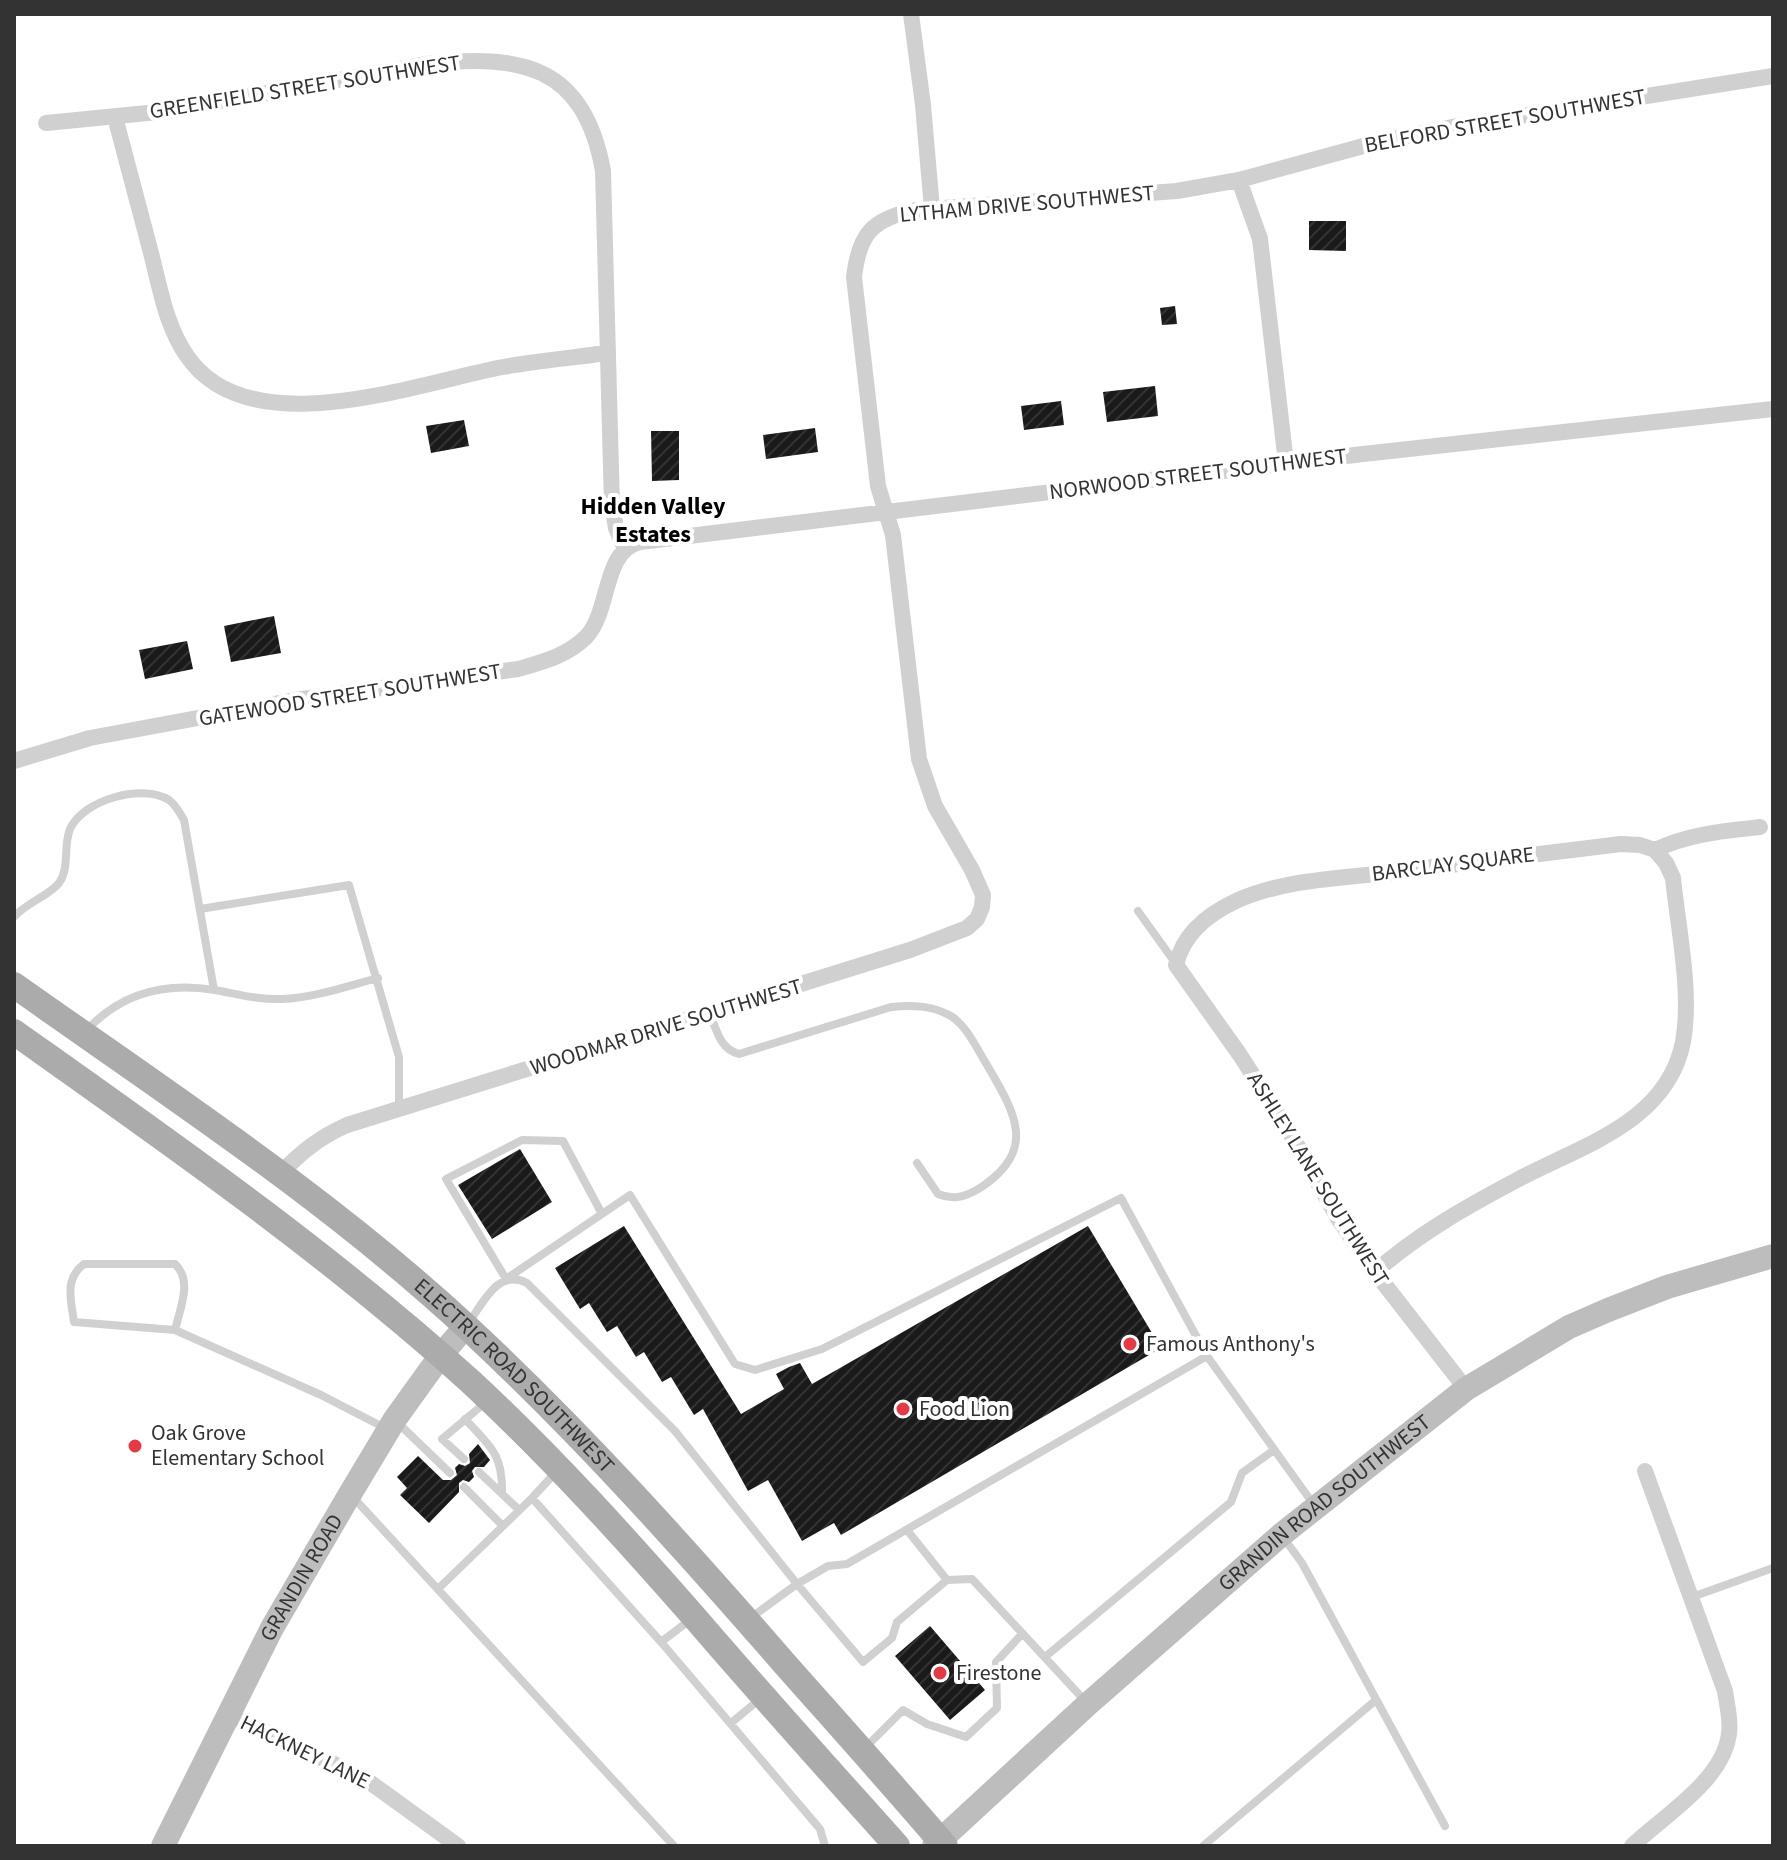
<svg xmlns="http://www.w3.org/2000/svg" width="1787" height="1860" font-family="'Source Sans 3',sans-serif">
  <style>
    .building { fill: url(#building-hatch) }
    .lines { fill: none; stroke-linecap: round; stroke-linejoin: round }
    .lane { stroke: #d0d0d0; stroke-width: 8 }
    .street { stroke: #d0d0d0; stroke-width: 16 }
    .secondary { stroke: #bdbdbd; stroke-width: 24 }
    .primary { stroke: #ababab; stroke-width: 26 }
    .poi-dot { fill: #e63946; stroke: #fff; stroke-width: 3 }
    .labels { text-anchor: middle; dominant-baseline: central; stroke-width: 8; stroke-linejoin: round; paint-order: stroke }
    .street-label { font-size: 22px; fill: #333; stroke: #fff }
    .poi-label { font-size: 22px; fill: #333; stroke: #fff; text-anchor: start }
    .neighbourhood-label { font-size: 24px; font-weight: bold; fill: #000; stroke: #fff }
  </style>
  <defs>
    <pattern id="building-hatch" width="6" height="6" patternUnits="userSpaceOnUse" patternTransform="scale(2)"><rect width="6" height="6" fill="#1a1a1a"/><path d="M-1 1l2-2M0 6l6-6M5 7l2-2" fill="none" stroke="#333"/></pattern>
  </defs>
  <rect width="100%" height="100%" fill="#fff"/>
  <path class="building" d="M1309,221H1346V251L1309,250Z
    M1175,306L1177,324L1162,325L1160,308Z
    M1155,386L1158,416L1107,422L1103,392Z
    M1061,401L1064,425L1024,430L1021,406Z
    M464,420L469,446L431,453L426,426Z
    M815,428L818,452L766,459L763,435Z
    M651,431H679V480L652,481Z
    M274,616L281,653L231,662L224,626Z
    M187,641L193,669L145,679L139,650Z
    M520,1149L552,1202L492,1239L458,1185Z
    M624,1226L741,1414L784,1389L776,1374L789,1367L800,1363L812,1384L1088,1226L1161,1348L841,1535L834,1523L802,1541L768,1480L748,1491L703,1409L694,1415L671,1377L662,1382L644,1352L636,1357L617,1326L607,1332L589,1303L580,1309L555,1268Z
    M478,1444L490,1460L484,1467H475L472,1471L474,1477L469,1482L463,1480L459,1483V1492L429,1523L400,1495L407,1488L397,1477L418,1456L443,1480H451L457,1475L455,1468L459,1464L465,1466L470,1463L469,1454Z
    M930,1626L985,1690L950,1720L895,1656Z"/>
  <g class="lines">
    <path class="lane" d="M200,909L349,885L399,1057V1109
      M1138,911L1176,964
      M14,917C27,902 49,896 59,883C70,868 63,846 70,829C83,800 142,783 169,800C176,805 180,813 184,820L214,990
      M710,1014C717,1031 720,1049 739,1054L891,1007C912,1005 931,1005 951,1016C967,1026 977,1049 987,1065C1014,1112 1038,1148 983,1186C968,1196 955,1201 938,1194L917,1163
      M87,1030C122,992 166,982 215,990C237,994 259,1000 282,999C314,998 347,986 378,978
      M602,1214L563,1141L522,1140L446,1179L506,1279L630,1195L735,1364L755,1370L822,1349L1121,1198L1207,1356
      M469,1322C484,1302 498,1268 527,1283L675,1431L797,1584L828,1566L847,1564L1207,1356L1314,1505
      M175,1330C180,1308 193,1281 175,1264H84C64,1279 71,1300 74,1322L175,1330L321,1395L385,1428
      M465,1419C490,1446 503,1454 502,1493
      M398,1423L450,1473
      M464,1459L442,1439L486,1402
      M479,1472L519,1510
      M464,1487L503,1526
      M352,1496L674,1846
      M532,1498L556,1472
      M907,1530L947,1580L972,1579L1087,1703
      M1283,1537L1302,1563L1445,1826
      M438,1589L532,1498L661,1642L690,1620
      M1692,1597L1773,1568
      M749,1619L797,1584L863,1662L892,1638L897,1622L947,1580
      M661,1642L820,1829L825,1846
      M1045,1657L1231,1502L1242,1473L1274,1450
      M731,1723L761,1698
      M865,1748L903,1710L927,1724L966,1737L997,1708L996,1662L1022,1634
      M1203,1846L1376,1700"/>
    <path class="street" d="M911,14L923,105L932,209
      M115,117C127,163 139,208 151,253C160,288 166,326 187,356C249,447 417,383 503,367C537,361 572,358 606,353
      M46,123L168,111L426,64C520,54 584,64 603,171L612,505L616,528L625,549
      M1239,180L1260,239L1286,463
      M14,761L90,738L295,700L518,669C542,662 567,656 586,637C611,611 602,551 640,542L1363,454L1773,409
      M280,1174C301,1152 320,1137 347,1125L910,950L967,928L977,919L982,907L983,895L972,870L935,806L919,759L893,535L878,486L854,277C859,234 872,219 915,210L1177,191L1239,180L1378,142L1457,126L1773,76
      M1375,1272C1418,1234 1466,1207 1517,1180C1580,1146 1667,1123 1683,1042C1692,992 1678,928 1673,878L1666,863L1655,850
      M1466,1389L1375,1272L1339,1220L1293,1138L1240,1055L1176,965C1183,934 1208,914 1236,901C1282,880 1336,879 1385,873C1464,863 1543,853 1621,844L1640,845L1655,850C1689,834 1723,831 1760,827
      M229,1715L364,1778L458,1846
      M1632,1846C1663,1816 1723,1781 1729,1734C1731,1720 1727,1705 1725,1691L1645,1471"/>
    <g class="secondary">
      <path id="s1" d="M163,1846L272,1628L350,1494L395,1419L441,1355L466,1326"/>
      <path id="s2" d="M934,1846L1088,1704L1281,1535L1466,1389L1569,1327L1608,1310L1667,1287L1773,1256"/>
    </g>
    <g class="primary">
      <path id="s3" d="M14,985C168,1094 329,1199 468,1328C581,1433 683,1547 784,1663C838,1724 892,1784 945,1846"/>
      <path d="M14,1032C172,1144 327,1252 471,1382C551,1456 624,1537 696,1619C762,1696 830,1771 897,1846"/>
    </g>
  </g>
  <g class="poi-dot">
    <circle cx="1130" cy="1344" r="8"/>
    <circle cx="903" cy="1409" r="8"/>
    <circle cx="135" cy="1446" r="8"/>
    <circle cx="940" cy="1673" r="8"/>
  </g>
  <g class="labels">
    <g class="street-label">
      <text transform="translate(305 87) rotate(-9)">GREENFIELD STREET SOUTHWEST</text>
      <text transform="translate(1505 121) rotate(-10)">BELFORD STREET SOUTHWEST</text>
      <text transform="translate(1027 204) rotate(-5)">LYTHAM DRIVE SOUTHWEST</text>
      <text transform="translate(1198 474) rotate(-7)">NORWOOD STREET SOUTHWEST</text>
      <text transform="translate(350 695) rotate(-9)">GATEWOOD STREET SOUTHWEST</text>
      <text transform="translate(1453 864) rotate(-7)">BARCLAY SQUARE</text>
      <text transform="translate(666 1027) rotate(-17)">WOODMAR DRIVE SOUTHWEST</text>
      <text transform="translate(1318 1179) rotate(58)">ASHLEY LANE SOUTHWEST</text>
      <text stroke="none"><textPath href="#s3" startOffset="636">ELECTRIC ROAD SOUTHWEST</textPath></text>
      <text stroke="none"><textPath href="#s2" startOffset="520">GRANDIN ROAD SOUTHWEST</textPath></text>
      <text stroke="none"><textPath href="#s1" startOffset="302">GRANDIN ROAD</textPath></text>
      <text transform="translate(305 1752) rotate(26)">HACKNEY LANE</text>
    </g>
    <g class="poi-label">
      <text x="1146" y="1344">Famous Anthony's</text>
      <text x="919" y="1409">Food Lion</text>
      <text x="151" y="1433">Oak Grove<tspan x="151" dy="25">Elementary School</tspan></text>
      <text x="956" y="1673">Firestone</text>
    </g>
    <g class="neighbourhood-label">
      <text x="653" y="506">Hidden Valley<tspan x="653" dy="28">Estates</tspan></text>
    </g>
  </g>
  <rect width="1787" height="1860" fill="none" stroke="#333333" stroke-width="32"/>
</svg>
